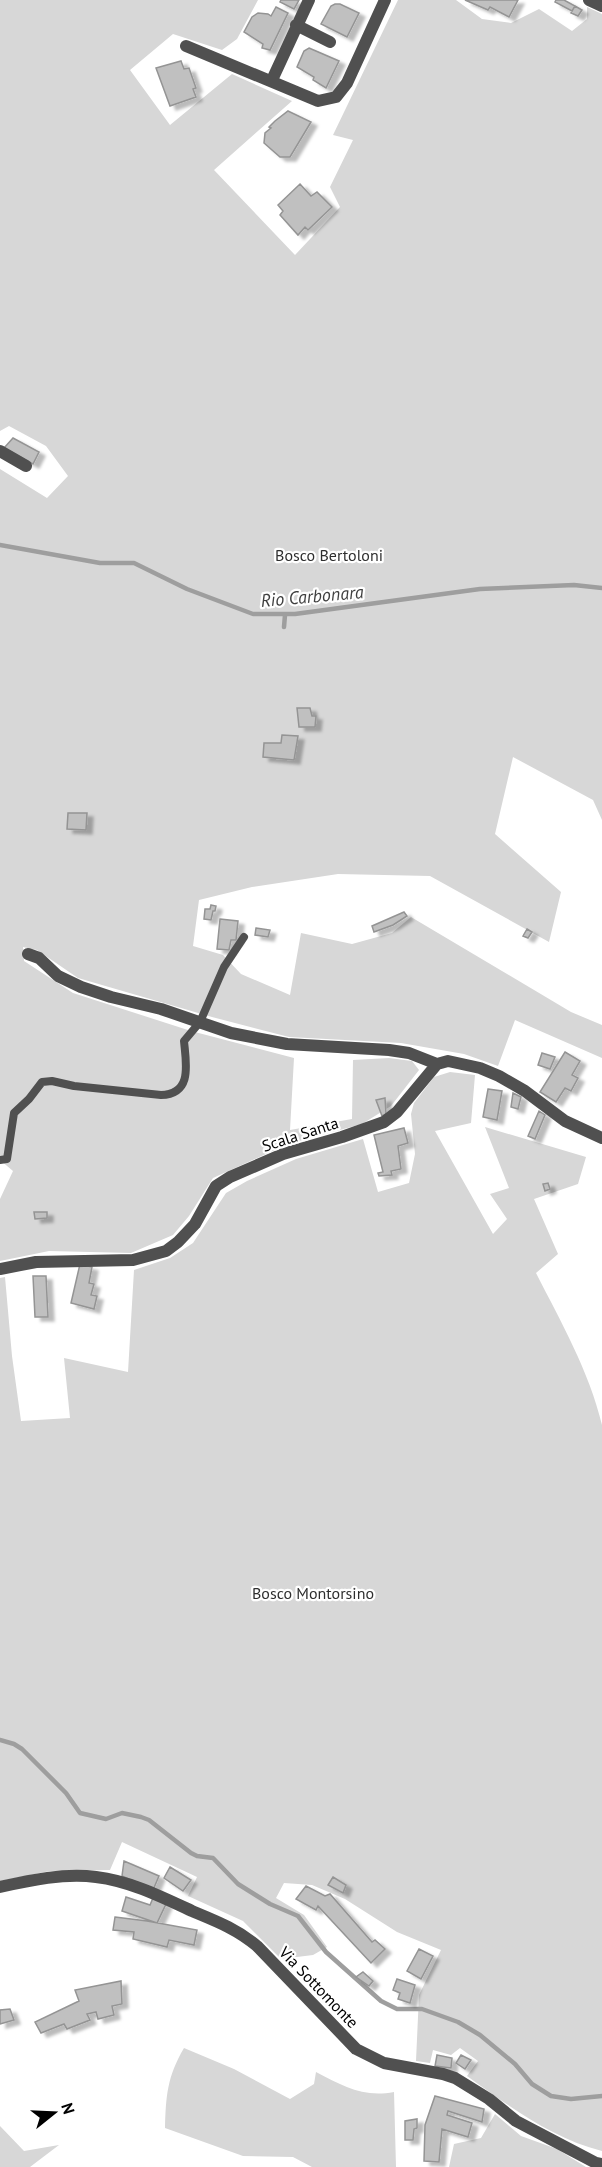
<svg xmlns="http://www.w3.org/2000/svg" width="602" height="2167" font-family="'PT Sans',sans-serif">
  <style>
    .green { fill: #d7d7d7 }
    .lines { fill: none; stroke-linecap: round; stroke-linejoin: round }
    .stream { stroke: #9e9e9e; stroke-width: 4.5 }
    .building { fill: #c0c0c0; stroke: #949494; stroke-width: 1.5; filter: url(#shadow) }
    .service { stroke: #505050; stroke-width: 8 }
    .minor { stroke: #505050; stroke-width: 12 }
    .tertiary { stroke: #505050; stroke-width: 12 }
    .labels { text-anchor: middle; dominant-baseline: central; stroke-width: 4.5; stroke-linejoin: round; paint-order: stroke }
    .park-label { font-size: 16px; fill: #2e2e2e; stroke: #fff }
    .street-label { font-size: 16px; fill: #000; stroke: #fff }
    .water-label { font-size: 18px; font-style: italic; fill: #3f3f3f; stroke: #fff }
  </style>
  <defs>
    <filter id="shadow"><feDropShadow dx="6" dy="4" stdDeviation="1.5" flood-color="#0004"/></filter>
  </defs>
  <rect width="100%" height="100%" fill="#fff"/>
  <path class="green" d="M0,0H258L237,39L222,50L173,34L130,70L170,125L232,74L292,101L214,170L295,255L340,207L330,187L353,140L333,135L398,0H456L482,19L511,23L539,9L572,31L587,19V7L602,14V820L593,800L513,757L495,834L561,892L549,942L430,876L338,874L252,887L199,900L193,946L223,955L241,974L290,995L301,933L352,944L392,933L411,917L571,1012L602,1025V1058L515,1020L498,1066L464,1054L401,1043L289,1037L212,1017L78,978L37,950L23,947L24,961L73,993L191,1031L294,1058L290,1130L352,1119L353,1060L389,1058L412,1061L419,1070L391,1106L362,1124L288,1144L213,1178L189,1216L173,1235L131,1253L49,1251L0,1261V1199L13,1171L0,1160V469L47,498L68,476L46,446L9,426L0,431Z
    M450,1072L475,1075L471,1123L435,1131L493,1234L507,1219L490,1194L509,1188L485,1127L586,1157L578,1184L534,1199L558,1254L536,1273C561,1322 589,1371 602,1425V2151C551,2138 509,2106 467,2076L478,2061L460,2048L451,2055L433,2050L430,2063L416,2061L419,1995L441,1950L397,1932L345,1899L312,1885L284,1883L276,1898L304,1915L327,1947L313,1955L281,1959L243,1921L188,1896L197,1877L122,1842L110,1870L50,1871L0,1881V1278L5,1277L12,1356L21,1421L70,1418L64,1358L128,1372L134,1270L170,1258L193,1243L226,1193L247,1181L296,1159L363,1139L378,1192L409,1183L415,1154L411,1114L414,1103L434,1077Z
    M184,2048L234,2069L290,2099L314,2084L316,2072C343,2086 363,2098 394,2092L396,2167H312L293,2157L243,2156L165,2128C166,2096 167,2077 184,2048Z
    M495,2114L521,2136L557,2149L586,2167H449L454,2144L481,2138Z
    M0,2126L24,2151L59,2145L30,2167H0Z"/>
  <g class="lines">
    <path class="stream" d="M0,545L100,563H134L187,589L253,614H295L480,589L574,585L602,588
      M284,627L285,615
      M0,1740L14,1744L22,1749L66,1793L80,1813L106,1819L122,1813L141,1817L149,1820L191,1853L197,1856L213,1858L238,1884L270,1904L298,1916L326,1952L381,2001L397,2009H422L458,2022L480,2035L515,2064L532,2084L551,2096L571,2099L602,2096"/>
  </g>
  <path class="building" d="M281,0H299L294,9L280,2Z
    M465,0H518L509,17L490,7L488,10Z
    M556,0H564L575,6L572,11L555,2Z
    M335,4H340L359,13L347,37L321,24L331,6Z
    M575,6L582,10L578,16L571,13Z
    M276,7L288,13L270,50L262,48L263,44L244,32L252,17L258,13L268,14L271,16Z
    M309,48L339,61L326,88L313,80L314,77L297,67L304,51Z
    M181,61L184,69L189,68L196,88L193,89L196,97L170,106L156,68Z
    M288,111L311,122L290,157H280L264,143L265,133L271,128L269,127L275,121Z
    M300,184L311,196L317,192L332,207L308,230L305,227L298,235L280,215L283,211L278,205Z
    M13,438L39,452L33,464L4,448Z
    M297,708H310L312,716H316L315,727H299Z
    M282,735L298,736L294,760L263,757L264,743H281Z
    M68,813H87L86,830L67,829Z
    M211,905L216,906L215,911H213L211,920L204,919L205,909H210Z
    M404,912L407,916L393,925L374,932L372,926Z
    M220,919L238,921L236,940H231L229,950L217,949Z
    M256,928L270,930L268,937L255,935Z
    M527,929L532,932L528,938L523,936Z
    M565,1052L580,1061L572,1075L578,1078L571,1091L565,1088L556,1102L540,1092Z
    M542,1053L555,1057L550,1069L538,1065Z
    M488,1089L502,1091L497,1120L483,1117Z
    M513,1093L521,1097L518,1109L511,1107Z
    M385,1098L386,1114L382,1116L376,1100Z
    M539,1111L545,1115L535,1139L528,1136Z
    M404,1128L408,1143L398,1146L401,1169L391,1171L392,1175L379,1176L378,1173L383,1172L374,1135Z
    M548,1183L550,1189L545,1191L543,1184Z
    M34,1212H47V1218L35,1219Z
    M80,1264L92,1267L89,1283L94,1284L91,1295L97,1296L94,1309L71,1303Z
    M33,1276H46L48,1317H35Z
    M124,1861L159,1876L153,1890L122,1876Z
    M170,1867L191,1880L183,1891L164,1878Z
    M333,1877L346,1885L343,1893L328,1885Z
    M306,1886L325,1896L330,1894L372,1942L375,1940L385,1949L371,1963L318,1906L316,1910L296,1899Z
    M126,1897L150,1905L153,1898L166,1904L157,1923L122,1911Z
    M115,1917L147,1921L197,1930L194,1945L169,1940L167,1947L133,1939L134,1932L113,1930Z
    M419,1949L433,1956L421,1979L407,1971Z
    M363,1972L373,1981L369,1986L356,1977Z
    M397,1979L415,1985L410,2003L398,1999L400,1993L393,1990Z
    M121,1981L122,2004L112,2006L114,2015L98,2019L96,2012L87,2014L90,2020L67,2029L64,2024L41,2033L35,2022L79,2001L75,1990Z
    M10,2009L14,2020L0,2024V2010Z
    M437,2055L452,2058L451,2068L435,2066Z
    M461,2055L471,2060L465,2069L456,2063Z
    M435,2096L484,2109L482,2122L448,2111L447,2115L472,2123L468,2137L442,2129L439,2162L424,2161L425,2125Z
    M417,2119V2128L414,2129L413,2140H405V2121Z"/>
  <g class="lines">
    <path class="service" d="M0,1160L7,1159L14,1113L29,1099L42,1082L52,1081L74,1086L161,1095C193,1094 186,1063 184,1041L200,1022L224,967L244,937"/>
    <path class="minor" d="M296,25L330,42
      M186,46L318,101L336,97L347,83L385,0
      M272,80L309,0
      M0,451L26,466
      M28,954L39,958L58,976L81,987L111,997L161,1009L231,1033L287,1044L389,1050L409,1053L437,1064
      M0,1269L36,1262L133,1260L166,1251L178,1242L195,1224L216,1186L230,1177L283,1154L342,1137L384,1122L397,1112L437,1064L448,1061L480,1068L499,1076L525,1091L565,1121L602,1138
      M0,1887C31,1880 64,1873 96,1877C130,1881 162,1897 192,1911C216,1921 237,1929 257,1946L356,2049L384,2063L443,2074L455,2078L489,2099L516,2121L596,2163L602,2164"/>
    <path class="tertiary" d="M589,0L602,6"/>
  </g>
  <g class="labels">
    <g class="park-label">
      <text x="329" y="555">Bosco Bertoloni</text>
      <text x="313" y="1593">Bosco Montorsino</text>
    </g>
    <g class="street-label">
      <text transform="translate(300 1134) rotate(-18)">Scala Santa</text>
      <text transform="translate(319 1987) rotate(46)">Via Sottomonte</text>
    </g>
    <g class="water-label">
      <text transform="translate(312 596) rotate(-5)">Rio Carbonara</text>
    </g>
  </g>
  <g transform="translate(54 2113) rotate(72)" stroke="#ffffff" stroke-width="4.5" paint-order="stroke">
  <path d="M0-4.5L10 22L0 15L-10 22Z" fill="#000000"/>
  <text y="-9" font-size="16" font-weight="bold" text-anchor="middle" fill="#000000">N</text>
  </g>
</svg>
